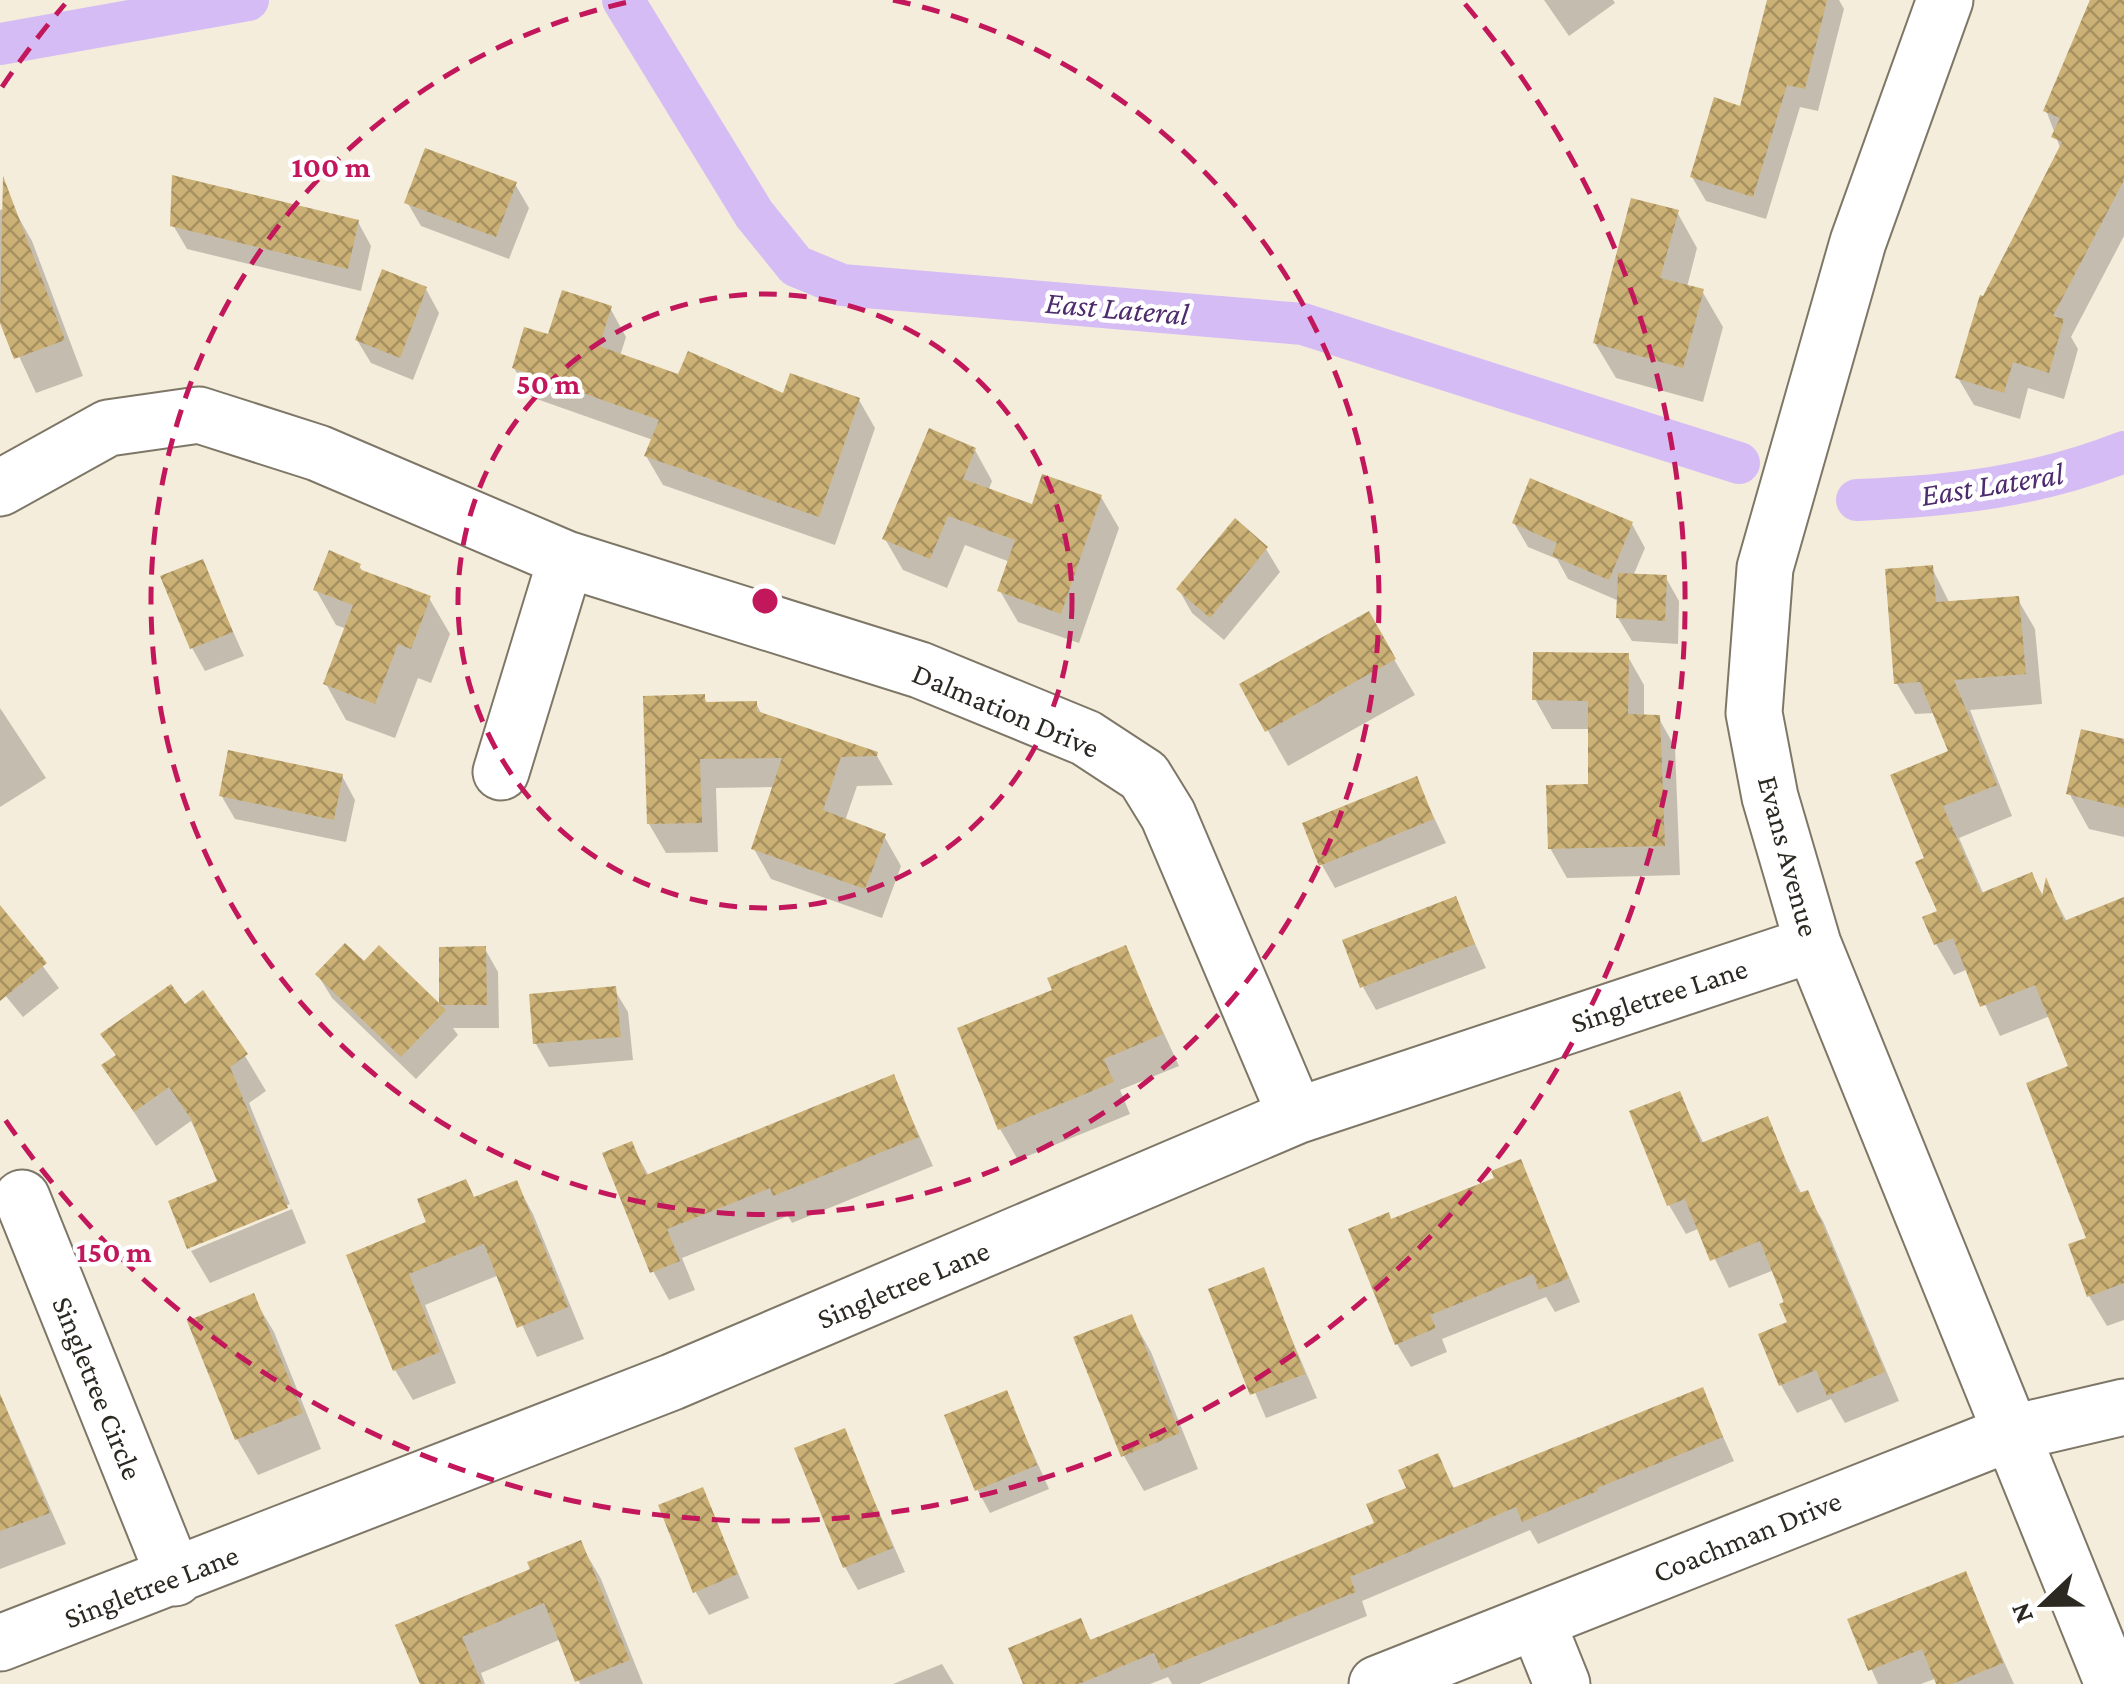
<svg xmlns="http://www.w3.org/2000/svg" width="2124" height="1684" font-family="'Crimson Pro',serif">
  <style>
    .shadow { fill: #0003 }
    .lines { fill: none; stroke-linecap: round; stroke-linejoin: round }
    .canal { stroke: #d6bcf5; stroke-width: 42 }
    .building { fill: url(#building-cross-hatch) }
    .minor-casing { stroke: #7e7767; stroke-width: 59 }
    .minor { stroke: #fff; stroke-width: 55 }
    .ring { fill: none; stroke: #c2185b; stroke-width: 5; stroke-dasharray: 18 12 }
    .labels { text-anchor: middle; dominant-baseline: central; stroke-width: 9; stroke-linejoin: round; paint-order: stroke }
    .street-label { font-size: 30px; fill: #2c2922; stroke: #fff }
    .water-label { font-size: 32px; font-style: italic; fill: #4d2b6d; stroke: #fff }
    .centre { fill: #c2185b; stroke: #fff; stroke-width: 5 }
    .ring-label { font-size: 30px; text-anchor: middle; font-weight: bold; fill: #c2185b; stroke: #fff; stroke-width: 9; stroke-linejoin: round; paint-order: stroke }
  </style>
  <defs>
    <pattern id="building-cross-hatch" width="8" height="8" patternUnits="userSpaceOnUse" patternTransform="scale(2.5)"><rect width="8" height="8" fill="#ccb176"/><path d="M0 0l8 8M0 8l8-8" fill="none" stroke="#a69060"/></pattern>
  </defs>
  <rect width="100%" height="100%" fill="#f5eddb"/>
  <path class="shadow" d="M1544,0H1613L1615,3L1569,36Z
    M1770,0H1839L1844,9L1818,111L1800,107L1766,219L1706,201L1692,177L1742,109Z
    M2090,0H2124V236L2071,337L2078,349L2064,399L2028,388L2020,419L1974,405L1958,378L1984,299L2061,150L2046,110Z
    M515,184L529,208L509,259L421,226L407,202Z
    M12,206L32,241L83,376L36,393L0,315V210Z
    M1677,212L1697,248L1687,287L1702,291L1723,327L1703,402L1616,378L1595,343Z
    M358,222L371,246L361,291L187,249L173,225Z
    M426,289L439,313L413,380L371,363L357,340Z
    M610,308L626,337L620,356L680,377L784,396L859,400L875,428L835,545L663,485L646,456L653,440L531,397L514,368L550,338Z
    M975,450L992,481L988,491L1033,507L1101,497L1119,528L1079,643L1018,622L1000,591L1010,562L965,545L947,588L903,570L885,539Z
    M1514,523L1632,524L1645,548L1633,576L1666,578L1679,601L1678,644L1632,641L1618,618L1619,601L1568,579L1557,559L1528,547Z
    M1266,549L1280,572L1224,640L1192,613L1179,590Z
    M202,562L244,656L205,671L192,648Z
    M359,566L364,573L429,598L450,634L431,683L418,678L395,738L346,720L326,684L347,629L336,625L316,590Z
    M1932,568L1950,604L2017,598L2035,629L2042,704L1970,710L2012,816L1959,838L1984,895L2031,875L2044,897L2047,884L2067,922L2124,899V1320L2107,1326L2089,1296L2090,1239L2071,1067L2050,1016L2000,1036L1968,969L1954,975L1936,944L1940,912L1927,860L1951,752L1935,713L1915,714L1897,684Z
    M1368,615L1415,695L1288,766L1242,685Z
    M1627,655L1644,685V717H1658L1675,747L1680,875L1567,878L1550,848L1590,786V729H1552L1535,699Z
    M704,697L708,705L756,703L762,715L876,754L893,785L857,786L845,821L884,836L901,866L882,918L771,879L754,849L775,787L716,788L718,852L666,853L649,824Z
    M0,708L46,778L0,807Z
    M2124,742V837L2089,829L2069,793Z
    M342,776L355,800L346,842L235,819L221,795Z
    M1416,779L1446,843L1335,888L1322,865Z
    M1455,899L1486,968L1376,1010L1363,987Z
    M0,909L59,988L23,1017L0,989Z
    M441,949H485L498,972L499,1028H453L458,1035L416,1079L332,998L318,975L364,964L442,1009Z
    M1125,949L1179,1066L1120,1090L1130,1114L1018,1160L1000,1129L960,1030L1055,991Z
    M614,989L628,1012L633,1060L549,1067L536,1044Z
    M184,1007L245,1056L266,1091L249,1103L290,1204L190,1245V1250L171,1203L220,1182L191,1121L156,1146L104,1066L117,1057L104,1034Z
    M893,1077L933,1166L792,1223L788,1216L682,1258L695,1290L669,1300L653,1271L631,1144L649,1176Z
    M1679,1094L1704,1144L1767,1120L1802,1195L1806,1193L1823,1221L1899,1401L1845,1423L1831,1399L1797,1413L1781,1385L1790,1324L1774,1270L1729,1288L1700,1228L1686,1234L1669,1205L1632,1113Z
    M1520,1162L1580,1302L1555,1312L1546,1297L1442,1339L1447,1352L1411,1367L1397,1344L1391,1222L1497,1179Z
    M516,1183L533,1214L584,1339L537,1357L499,1275L425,1305L456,1383L413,1400L395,1370L349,1256Z
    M292,1209L306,1243L210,1283L191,1251Z
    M1262,1270L1317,1398L1266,1418L1211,1290Z
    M253,1297L274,1332L321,1449L258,1475L237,1439L190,1322Z
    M1131,1317L1151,1352L1198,1469L1144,1491L1124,1456Z
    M1702,1390L1734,1461L1538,1544L1530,1530L1362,1601L1367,1616L1199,1684H1172L1168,1677L1150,1684H1025L1080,1622L1092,1642L1377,1524L1437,1456L1455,1490Z
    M1006,1393L1049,1489L990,1513L977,1489Z
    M0,1394L66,1544L0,1569Z
    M844,1431L905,1572L858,1590L845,1567Z
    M702,1490L749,1598L709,1615L695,1591Z
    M580,1543L601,1579L643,1684H580L561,1639L481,1673L485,1684H422L398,1626L533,1570Z
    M1965,1574L2014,1684H1939L1937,1678L1921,1684H1878L1850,1621Z
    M942,1664L954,1684H893Z"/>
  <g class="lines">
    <path class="canal" d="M623,0L754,214L796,266L842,285L1303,324L1739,463
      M0,44L248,0
      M1857,500C1951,496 2035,487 2124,452"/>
  </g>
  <path class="building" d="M1767,0H1827L1805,89L1787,85L1753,197L1690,177L1714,97L1740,106Z
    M2090,0H2124V180L2053,316L2064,319L2049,373L2013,362L2004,393L1955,378L1980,295L1983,296L2062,142L2051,137L2060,118L2043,111Z
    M425,148L517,182L496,237L404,203Z
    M172,175L359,220L348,269L170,226Z
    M3,176L65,340L14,359L0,323Z
    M1631,198L1679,210L1660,278L1704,289L1683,368L1593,343Z
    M382,269L427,287L400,358L355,340Z
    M562,290L612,306L599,346L678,374L688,351L783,393L790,373L860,398L819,517L644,456L659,420L512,368L524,327L548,334Z
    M929,428L976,448L963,479L1032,504L1042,474L1102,495L1061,614L997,591L1015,540L948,516L930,559L882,539Z
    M1530,478L1633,522L1609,580L1552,556L1557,543L1512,523Z
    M1235,518L1268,547L1210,618L1176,589Z
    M329,550L361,564L359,569L431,596L411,649L398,644L375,704L323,684L353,605L313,590Z
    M203,559L233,632L190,649L160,576Z
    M1933,565L1936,602L2019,596L2026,674L1954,680L1997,785L1943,806L1981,893L2032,872L2042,896L2046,877L2064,921L2124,897V1283L2087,1297L2068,1244L2086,1238L2026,1083L2068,1066L2035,985L1980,1007L1953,938L1934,945L1922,917L1937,911L1915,862L1924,858L1890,775L1948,751L1920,682L1894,684L1885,569Z
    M1618,573L1667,575L1665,621L1616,618Z
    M1369,611L1396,659L1265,732L1239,684Z
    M1533,652L1629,653L1628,714L1660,715L1665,846L1548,849L1546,785L1588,784V701L1532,700Z
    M705,694V702L757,701V711L878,752L877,756L841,757L823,810L886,834L865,889L751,849L782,758L700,759L702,823L647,824L643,696Z
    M2081,729L2124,739V808L2066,794Z
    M228,750L343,774L334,820L219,796Z
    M1417,776L1434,819L1319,866L1302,823Z
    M1456,896L1475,944L1360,988L1342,940Z
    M0,905L47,963L0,1001Z
    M345,943L364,961L379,945L439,1003V947L486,946L487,1005H441L446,1010L401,1057L315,974Z
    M1126,945L1163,1034L1104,1059L1114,1082L998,1130L957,1028L1052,990L1047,978Z
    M171,984L185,1004L203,990L248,1054L230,1067L288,1208L187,1249L168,1201L217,1181L191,1119L169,1087L134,1112L101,1065L116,1055L100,1034Z
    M616,986L621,1037L533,1044L529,994Z
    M894,1074L919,1137L773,1196L770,1188L667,1229L680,1261L650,1273L602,1153L632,1141L646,1175Z
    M1680,1091L1701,1143L1768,1116L1799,1193L1808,1190L1885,1372L1827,1396L1816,1370L1779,1386L1758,1334L1787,1322L1779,1304L1784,1302L1760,1241L1710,1261L1685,1199L1667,1206L1629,1111Z
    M1521,1159L1569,1278L1539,1290L1533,1274L1430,1315L1436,1328L1395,1345L1348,1229L1389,1212L1391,1219L1494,1178L1491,1171Z
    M466,1179L474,1197L517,1180L568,1307L517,1328L484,1244L409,1274L440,1352L393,1371L346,1255L426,1222L417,1199Z
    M1264,1267L1305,1374L1250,1395L1208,1289Z
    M254,1293L303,1413L235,1440L187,1321Z
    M1132,1314L1180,1433L1121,1457L1073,1337Z
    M1703,1387L1723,1437L1597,1488L1598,1491L1522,1522L1516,1507L1350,1577L1356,1592L1161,1670L1154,1653L1079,1684H1023L1008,1648L1081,1618L1090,1640L1374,1523L1366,1504L1406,1488L1398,1470L1438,1453L1453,1488Z
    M1007,1390L1037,1465L975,1491L944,1415Z
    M0,1394L50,1513L0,1531Z
    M845,1428L893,1548L843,1568L794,1448Z
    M703,1487L738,1574L693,1593L658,1505Z
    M581,1540L630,1660L575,1682L544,1603L462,1637L482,1684H420L395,1625L530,1569L527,1562Z
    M1966,1571L2003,1663L1952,1684H1936L1922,1649L1868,1671L1847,1619Z"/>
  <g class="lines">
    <defs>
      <path id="minor" d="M1945,0L1858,242L1765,568L1754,713L1770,797L1813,944L2113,1684
        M0,488L108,428L199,415L318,453L566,559L920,670L1086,738L1144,776L1168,815L1296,1116
        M501,772L566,559
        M22,1198L175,1578
        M1537,1622L1562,1684
        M0,1643L672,1382L1296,1116L1813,944
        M1377,1684L2008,1434L2124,1407"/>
    </defs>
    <use href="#minor" class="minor-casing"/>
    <use href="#minor" class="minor"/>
  </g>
  <g class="ring">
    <circle cx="765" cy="601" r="307"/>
    <path d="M893 0A614 614 0 1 1 637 0"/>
    <path d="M2 87A920 920 0 0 1 65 4M1465 4A920 920 0 1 1 2 1115"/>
  </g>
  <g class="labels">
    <g class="street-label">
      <text transform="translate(1006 710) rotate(23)">Dalmation Drive</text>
      <text transform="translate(1789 856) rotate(75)">Evans Avenue</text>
      <text transform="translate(1659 995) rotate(-18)">Singletree Lane</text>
      <text transform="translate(903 1284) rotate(-23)">Singletree Lane</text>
      <text transform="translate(98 1388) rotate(68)">Singletree Circle</text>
      <text transform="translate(1747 1536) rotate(-22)">Coachman Drive</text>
      <text transform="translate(151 1586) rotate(-21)">Singletree Lane</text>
    </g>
    <g class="water-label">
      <text transform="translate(1117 308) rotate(5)">East Lateral</text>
      <text transform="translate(1992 484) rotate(-9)">East Lateral</text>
    </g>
  </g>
  <circle cx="765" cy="601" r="15" class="centre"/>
  <g class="ring-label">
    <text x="331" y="177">100 m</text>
    <text x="548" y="394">50 m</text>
    <text x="114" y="1262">150 m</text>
  </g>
  <g transform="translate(2044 1604) rotate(248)" stroke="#ffffff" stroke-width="8" paint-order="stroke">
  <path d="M0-8L18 38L0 25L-18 38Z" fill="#2c2922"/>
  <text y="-15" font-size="28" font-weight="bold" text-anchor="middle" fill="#2c2922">N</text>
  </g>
</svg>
